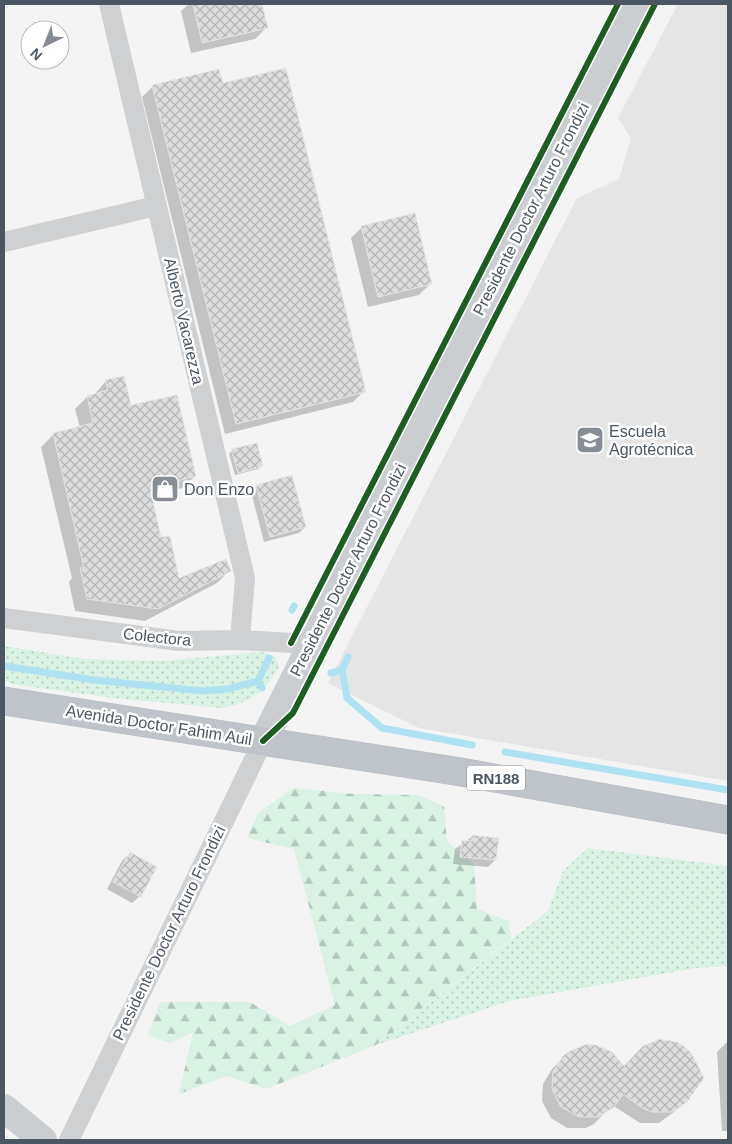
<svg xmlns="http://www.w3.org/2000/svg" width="732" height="1144" font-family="Helvetica,sans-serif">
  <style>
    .education { fill: #e6e5e6 }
    .grass { fill: url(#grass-dots) }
    .forest { fill: url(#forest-firs) }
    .shadow { fill: #0003 }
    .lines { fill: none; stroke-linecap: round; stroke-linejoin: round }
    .stream { stroke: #aee2f0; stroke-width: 7 }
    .building { fill: url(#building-cross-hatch); stroke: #e5e6e7 }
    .highway-casing { stroke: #b9bec3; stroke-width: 29 }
    .street { stroke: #ced0d2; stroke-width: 20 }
    .primary { stroke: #caced1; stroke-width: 28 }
    .highway { stroke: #bec4c9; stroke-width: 28 }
    .cycleway-casing { stroke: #fff; stroke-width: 9 }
    .cycleway { stroke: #1b5e20; stroke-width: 6 }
    .labels { text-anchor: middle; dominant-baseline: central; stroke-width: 5; stroke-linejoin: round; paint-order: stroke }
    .shield { fill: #fff; stroke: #808990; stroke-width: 1 }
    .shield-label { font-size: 15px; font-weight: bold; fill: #4a5661 }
    .street-label { font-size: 16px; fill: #4a5661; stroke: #fff }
    .poi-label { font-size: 16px; fill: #4a5661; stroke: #fff; text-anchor: start }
  </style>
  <defs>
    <pattern id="grass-dots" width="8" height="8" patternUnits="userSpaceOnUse" patternTransform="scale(1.25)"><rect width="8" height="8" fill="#d9f2e3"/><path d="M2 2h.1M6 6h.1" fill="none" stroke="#b2c7bb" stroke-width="1.8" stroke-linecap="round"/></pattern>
    <pattern id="forest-firs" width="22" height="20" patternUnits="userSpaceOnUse" patternTransform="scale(1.25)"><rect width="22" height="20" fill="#d9f2e3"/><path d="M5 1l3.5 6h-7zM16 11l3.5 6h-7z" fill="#b2c7bb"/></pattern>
    <pattern id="building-cross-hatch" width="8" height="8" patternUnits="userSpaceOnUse" patternTransform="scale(1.25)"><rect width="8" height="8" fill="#ddddde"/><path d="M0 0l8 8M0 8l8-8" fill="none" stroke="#b5b6b7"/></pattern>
  </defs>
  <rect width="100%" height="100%" fill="#f4f4f4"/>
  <path class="education" d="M678,4H728V781L419,728L328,683L577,198L619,179L631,138L618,118Z"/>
  <path class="grass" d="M4,646L83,659L161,661L262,652L275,657L279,666C266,692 250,703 222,708L113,698L18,685L4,681Z
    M588,848L728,866V966L696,968L509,1001L376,1045L548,911L563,871Z"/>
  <path class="forest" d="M294,788L354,794L417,795L444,806L447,842L474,864L477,909L509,921L511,939L376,1045L266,1089L227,1076L179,1094L193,1032L170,1043L148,1035L160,1002H250L290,1026L335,1005L294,849L247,838L258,813Z"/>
  <path class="shadow" d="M189,4H261L266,28L255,39L191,53L181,11Z
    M222,85L364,391L353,402L225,434L142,97L153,86Z
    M362,227L430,284L419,295L368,307L351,238Z
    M106,381L195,476L183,488L150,496L160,539L178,580L229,571L217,583L145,621L75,611L69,582L72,578L41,447L54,434L80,428L75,409L87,397L94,395Z
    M232,450L262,466L258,469L235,475L229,454Z
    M257,486L305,527L299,533L264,542L251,492Z
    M473,836L495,860L488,867L453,864L455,849Z
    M130,853L140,896L132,903L107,889L122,861Z
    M726,1043H728V1131H722L717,1052Z
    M564,1057L624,1067L686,1101L674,1112L659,1123H640L612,1105L594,1124L586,1128H567L551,1118L542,1101L543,1084L552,1069Z"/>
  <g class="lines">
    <path class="stream" d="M292,610L294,606
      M4,666L94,680L203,691L227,689L258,681L262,688
      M342,670L347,698L382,728L472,745
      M331,673L342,670L348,657
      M258,681L269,658
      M505,752L728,790"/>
  </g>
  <path class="building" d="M193,4H262L268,28L202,43Z
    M286,68L366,392L236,424L152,85L219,69L223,83Z
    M415,213L432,284L378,297L361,226Z
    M124,376L131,405L177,395L196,476L150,488L161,537L170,536L179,578L226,559L231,571L158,609L87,599L80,568H84L53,433L93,423L87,396L108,390L105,380Z
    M257,443L263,466L238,473L231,449Z
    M292,475L306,527L270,537L256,485Z
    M472,835L499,838L496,860L460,857L462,840L472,841Z
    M130,852L157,867L141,897L113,882Z
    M660,1039L677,1042L685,1047L692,1054L704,1078L687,1102L679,1108L671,1112H652L642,1108L623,1094L614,1107L598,1117H579L561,1107L552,1089L553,1072L563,1056L570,1051L587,1044L596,1045L612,1052L624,1066L643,1046Z"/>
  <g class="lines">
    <defs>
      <path id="highway" d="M4,701L455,771L728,820"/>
    </defs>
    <use href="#highway" class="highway-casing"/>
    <path class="street" d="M109,4L245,578L240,640
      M4,242L156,206
      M4,618L179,641L240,640L310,644
      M69,1140L263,741"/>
    <path class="primary" d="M263,741L635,4
      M4,1108L43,1140"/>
    <use href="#highway" class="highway"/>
    <defs>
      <path id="cycleway" d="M291,643L618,4
        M263,741L293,713L655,4"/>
    </defs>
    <use href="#cycleway" class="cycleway-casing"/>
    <use href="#cycleway" class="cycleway"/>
  </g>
  <defs>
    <symbol id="school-square" viewBox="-11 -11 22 22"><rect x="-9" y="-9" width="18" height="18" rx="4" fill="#868d94" stroke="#fff"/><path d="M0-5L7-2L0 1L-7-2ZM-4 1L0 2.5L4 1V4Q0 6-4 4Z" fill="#fff"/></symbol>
    <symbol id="shop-square" viewBox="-11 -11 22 22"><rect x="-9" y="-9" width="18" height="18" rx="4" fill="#868d94" stroke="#fff"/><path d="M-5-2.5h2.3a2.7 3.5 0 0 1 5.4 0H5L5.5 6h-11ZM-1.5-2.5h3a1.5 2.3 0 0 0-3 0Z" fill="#fff"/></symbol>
  </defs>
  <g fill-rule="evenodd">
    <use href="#school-square" x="574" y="424" width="32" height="32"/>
    <use href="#shop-square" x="149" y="473" width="32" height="32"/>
  </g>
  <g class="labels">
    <rect class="shield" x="467" y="765.5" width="58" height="25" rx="4"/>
    <g class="shield-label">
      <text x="496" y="778">RN188</text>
    </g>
    <g class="street-label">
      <text transform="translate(531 209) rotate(-63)">Presidente Doctor Arturo Frondizi</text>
      <text transform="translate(184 321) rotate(77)">Alberto Vacarezza</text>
      <text transform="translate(348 570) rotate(-63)">Presidente Doctor Arturo Frondizi</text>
      <text transform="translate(157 637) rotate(6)">Colectora</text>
      <text transform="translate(159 725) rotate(9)">Avenida Doctor Fahim Auil</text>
      <text transform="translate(169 933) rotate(-64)">Presidente Doctor Arturo Frondizi</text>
    </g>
    <g class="poi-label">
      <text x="609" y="431">Escuela<tspan x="609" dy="18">Agrotécnica</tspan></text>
      <text x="184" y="489">Don Enzo</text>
    </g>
  </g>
  <rect width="732" height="1144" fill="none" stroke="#4a5661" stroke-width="10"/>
  <g transform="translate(45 45) rotate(223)"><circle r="24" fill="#ffffff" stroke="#b7bbc0"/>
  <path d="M0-4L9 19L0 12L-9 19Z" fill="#868d94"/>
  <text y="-8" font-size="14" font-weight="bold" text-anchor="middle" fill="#4a5661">N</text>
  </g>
</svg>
